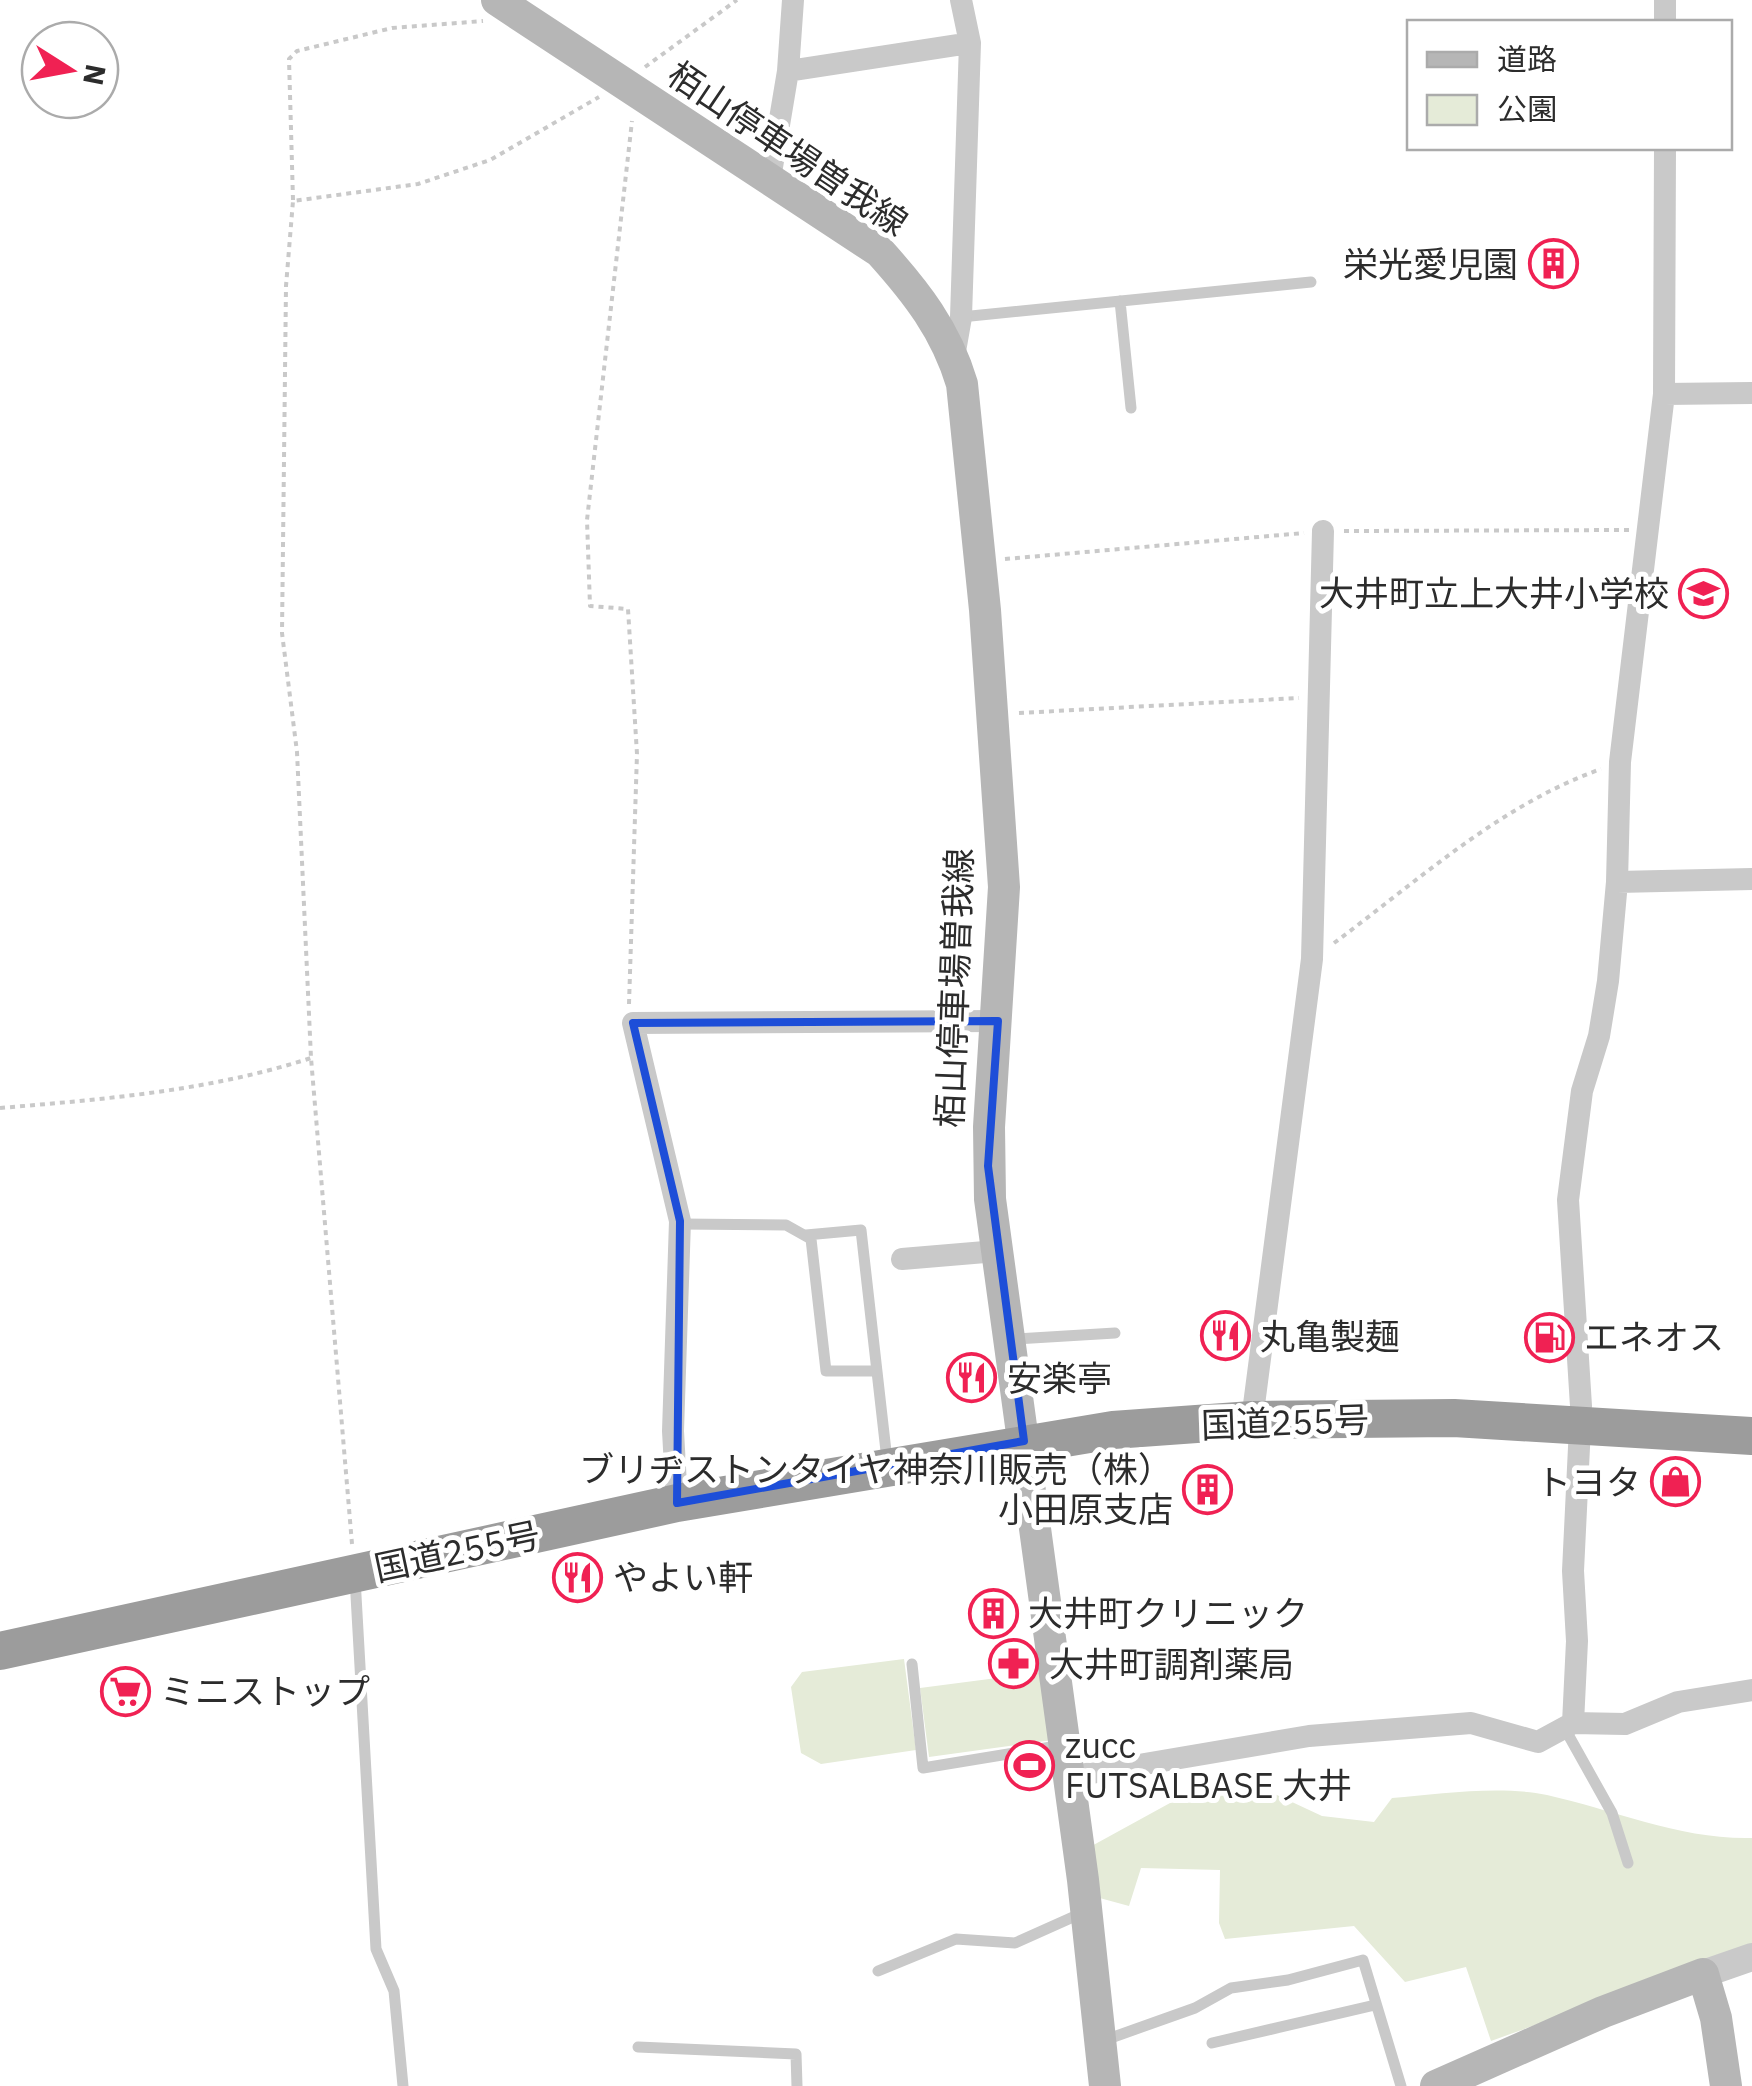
<svg xmlns="http://www.w3.org/2000/svg" width="1752" height="2086" font-family="'IBM Plex Sans','Noto Sans JP',sans-serif">
  <style>
    .green { fill: #e5ebd8 }
    .lines { fill: none; stroke-linecap: round; stroke-linejoin: round }
    .path { stroke: #c9c9c9; stroke-width: 4; stroke-dasharray: 5 5; stroke-linecap: butt }
    .service { stroke: #c9c9c9; stroke-width: 11 }
    .minor { stroke: #c9c9c9; stroke-width: 22 }
    .tertiary { stroke: #c9c9c9; stroke-width: 28 }
    .secondary { stroke: #b6b6b6; stroke-width: 32 }
    .trunk { stroke: #9c9c9c; stroke-width: 38 }
    .marked { fill: none; stroke: #1d4ed8; stroke-width: 8; stroke-linejoin: round }
    .labels { text-anchor: middle; dominant-baseline: central; stroke-width: 10; stroke-linejoin: round; paint-order: stroke }
    .street-label { font-size: 35px; fill: #2c2c2c; stroke: #fff }
    .poi-label { font-size: 35px; fill: #2c2c2c; stroke: #fff; text-anchor: start }
  </style>
  <rect width="100%" height="100%" fill="#fff"/>
  <path class="green" d="M904,1659L916,1750L821,1764L801,1753L791,1687L802,1672Z
    M1044,1672L1053,1740L929,1757L920,1688Z
    M1201,1786L1262,1788L1322,1816L1374,1822L1392,1798C1440,1794 1499,1785 1547,1795C1614,1810 1682,1840 1752,1838V1947L1491,2041L1466,1967L1405,1982L1354,1926L1225,1939L1219,1923L1220,1870L1141,1868L1129,1906L1096,1897L1088,1848Z"/>
  <g class="lines">
    <path class="path" d="M645,67L737,0
      M293,200L289,59L297,51L392,28L483,21
      M1344,531L1629,530
      M1005,559L1304,533
      M1019,713L1299,698
      M1334,943C1419,880 1500,805 1601,769
      M629,1004L637,754L628,609L590,606L587,520L632,121
      M0,1108C106,1099 209,1091 311,1058
      M352,1544L311,1058L297,752L282,633L286,286L293,201L418,184L490,160L599,97"/>
    <path class="service" d="M1120,301L1131,408
      M961,317L1311,282
      M680,1224L786,1225L811,1239L826,1371H877
      M806,1235L861,1230L887,1460
      M1015,1339L1115,1333
      M355,1578L376,1949L394,1991L403,2086
      M912,1664L923,1768L1063,1745
      M1565,1729L1612,1813L1628,1863
      M878,1971L956,1939L1015,1943L1082,1913
      M1105,2040L1195,2008L1231,1988L1288,1980L1363,1960L1401,2086
      M1212,2043L1375,2005
      M638,2047L796,2054L797,2086"/>
    <path class="minor" d="M1665,22V0
      M788,71L970,43
      M770,179L788,71L793,0
      M954,357L961,317L970,43L961,0
      M1664,394L1752,393
      M1617,882L1752,879
      M902,1259L997,1251
      M1252,1420L1312,959L1323,531
      M677,1503L673,1431L680,1221L633,1023L998,1021
      M1573,1723L1577,1641L1573,1571L1581,1406L1568,1200L1582,1091L1599,1036L1608,981L1617,882L1620,762L1664,394L1665,148
      M1068,1777L1309,1736L1471,1723L1538,1742L1573,1723L1625,1724L1678,1702L1752,1690"/>
    <path class="tertiary" d="M1703,1974L1752,1957"/>
    <path class="secondary" d="M497,0L880,252C916,292 946,330 962,384L985,610L1004,887L989,1127L990,1199L1083,1880L1105,2086
      M1436,2086L1603,2012L1703,1974L1716,2018L1726,2086"/>
    <path class="trunk" d="M0,1651L677,1503L1113,1430L1252,1420L1454,1418L1752,1436"/>
  </g>
  <path class="marked" d="M998,1021L988,1166L1024,1441L677,1503L680,1221L633,1023Z"/>
  <defs>
    <symbol id="building-ring" viewBox="-11 -11 22 22"><circle r="9.5" fill="#fff" stroke="#f02153" stroke-width="1.5"/><path d="M-4-6H4V6H1V3H-1V6H-4ZM-2.5-4.3h1.7v1.8h-1.7ZM.8-4.3h1.7v1.8H.8ZM-2.5-1h1.7V.8h-1.7ZM.8-1h1.7V.8H.8Z" fill="#f02153"/></symbol>
    <symbol id="school-ring" viewBox="-11 -11 22 22"><circle r="9.5" fill="#fff" stroke="#f02153" stroke-width="1.5"/><path d="M0-5L7-2L0 1L-7-2ZM-4 1L0 2.5L4 1V4Q0 6-4 4Z" fill="#f02153"/></symbol>
    <symbol id="restaurant-ring" viewBox="-11 -11 22 22"><circle r="9.5" fill="#fff" stroke="#f02153" stroke-width="1.5"/><path d="M-5-6h1v4h1v-4h1v4h1v-4h1v5L-1.5 .5V6h-2V.5L-5-1ZM5-6V6H3V1.5H1.5Q1.5-4 5-6Z" fill="#f02153"/></symbol>
    <symbol id="fuel-ring" viewBox="-11 -11 22 22"><circle r="9.5" fill="#fff" stroke="#f02153" stroke-width="1.5"/><path d="M-5.5-6h7V0h2V4h1.3V-2.5L3-4.5l.8-.8L6-3V5H2.5V1h-1V6h-7ZM-4.2-4.7v3.2H.2V-4.7Z" fill="#f02153"/></symbol>
    <symbol id="shop-ring" viewBox="-11 -11 22 22"><circle r="9.5" fill="#fff" stroke="#f02153" stroke-width="1.5"/><path d="M-5-2.5h2.3a2.7 3.5 0 0 1 5.4 0H5L5.5 6h-11ZM-1.5-2.5h3a1.5 2.3 0 0 0-3 0Z" fill="#f02153"/></symbol>
    <symbol id="pharmacy-ring" viewBox="-11 -11 22 22"><circle r="9.5" fill="#fff" stroke="#f02153" stroke-width="1.5"/><path d="M-2-6h4v4h4v4h-4v4h-4v-4h-4v-4h4Z" fill="#f02153"/></symbol>
    <symbol id="supermarket-ring" viewBox="-11 -11 22 22"><circle r="9.5" fill="#fff" stroke="#f02153" stroke-width="1.5"/><path d="M-6-5.5h2.5l.6 2H6L4.5 2H-2.5L-4.4-4H-6ZM-1.5 3.2a1.3 1.3 0 1 0 .1 0ZM3 3.2a1.3 1.3 0 1 0 .1 0Z" fill="#f02153"/></symbol>
    <symbol id="stadium-ring" viewBox="-11 -11 22 22"><circle r="9.5" fill="#fff" stroke="#f02153" stroke-width="1.5"/><path d="M0-5a6.5 5 0 1 0 0 10a6.5 5 0 1 0 0-10ZM-3.5-1.8h7v3.6h-7Z" fill="#f02153"/></symbol>
  </defs>
  <g fill-rule="evenodd">
    <use href="#building-ring" x="1526" y="236" width="55" height="55"/>
    <use href="#school-ring" x="1676" y="566" width="55" height="55"/>
    <use href="#restaurant-ring" x="1198" y="1308" width="55" height="55"/>
    <use href="#fuel-ring" x="1522" y="1310" width="55" height="55"/>
    <use href="#restaurant-ring" x="944" y="1350" width="55" height="55"/>
    <use href="#shop-ring" x="1648" y="1454" width="55" height="55"/>
    <use href="#building-ring" x="1180" y="1462" width="55" height="55"/>
    <use href="#restaurant-ring" x="550" y="1550" width="55" height="55"/>
    <use href="#building-ring" x="966" y="1586" width="55" height="55"/>
    <use href="#pharmacy-ring" x="986" y="1636" width="55" height="55"/>
    <use href="#supermarket-ring" x="98" y="1664" width="55" height="55"/>
    <use href="#stadium-ring" x="1002" y="1738" width="55" height="55"/>
  </g>
  <g class="labels">
    <g class="street-label">
      <text transform="translate(788 148) rotate(34)">栢山停車場曽我線</text>
      <text transform="translate(954 988) rotate(-88)">栢山停車場曽我線</text>
      <text transform="translate(1285 1422) rotate(-2)">国道255号</text>
      <text transform="translate(457 1551) rotate(-12)">国道255号</text>
    </g>
    <g class="poi-label">
      <text x="1518" y="264" text-anchor="end">栄光愛児園</text>
      <text x="1669" y="593" text-anchor="end">大井町立上大井小学校</text>
      <text x="1260" y="1336">丸亀製麺</text>
      <text x="1584" y="1337">エネオス</text>
      <text x="1007" y="1378">安楽亭</text>
      <text x="1173" y="1469" text-anchor="end">ブリヂストンタイヤ神奈川販売（株）<tspan x="1173" dy="40">小田原支店</tspan></text>
      <text x="1641" y="1482" text-anchor="end">トヨタ</text>
      <text x="613" y="1577">やよい軒</text>
      <text x="1028" y="1613">大井町クリニック</text>
      <text x="1049" y="1664">大井町調剤薬局</text>
      <text x="160" y="1691">ミニストップ</text>
      <text x="1065" y="1745">zucc<tspan x="1065" dy="40">FUTSALBASE 大井</tspan></text>
    </g>
  </g>
  <rect x="1407" y="20" width="325" height="130" fill="#ffffff" stroke="#ababab" stroke-width="2.5"/>
  <rect x="1427" y="52" width="50" height="15" fill="#b6b6b6" stroke="#ababab" stroke-width="2.5"/>
  <text x="1497" y="70" font-size="30" fill="#2c2c2c">道路</text>
  <rect x="1427" y="95" width="50" height="30" fill="#e5ebd8" stroke="#ababab" stroke-width="2.5"/>
  <text x="1497" y="120" font-size="30" fill="#2c2c2c">公園</text>
  <g transform="translate(70 70) rotate(101)"><circle r="48" fill="#ffffff" stroke="#ababab" stroke-width="2.5"/>
  <path d="M0-8L18 38L0 25L-18 38Z" fill="#f02153"/>
  <text y="-15" font-size="28" font-weight="bold" text-anchor="middle" fill="#2c2c2c">N</text>
  </g>
</svg>
